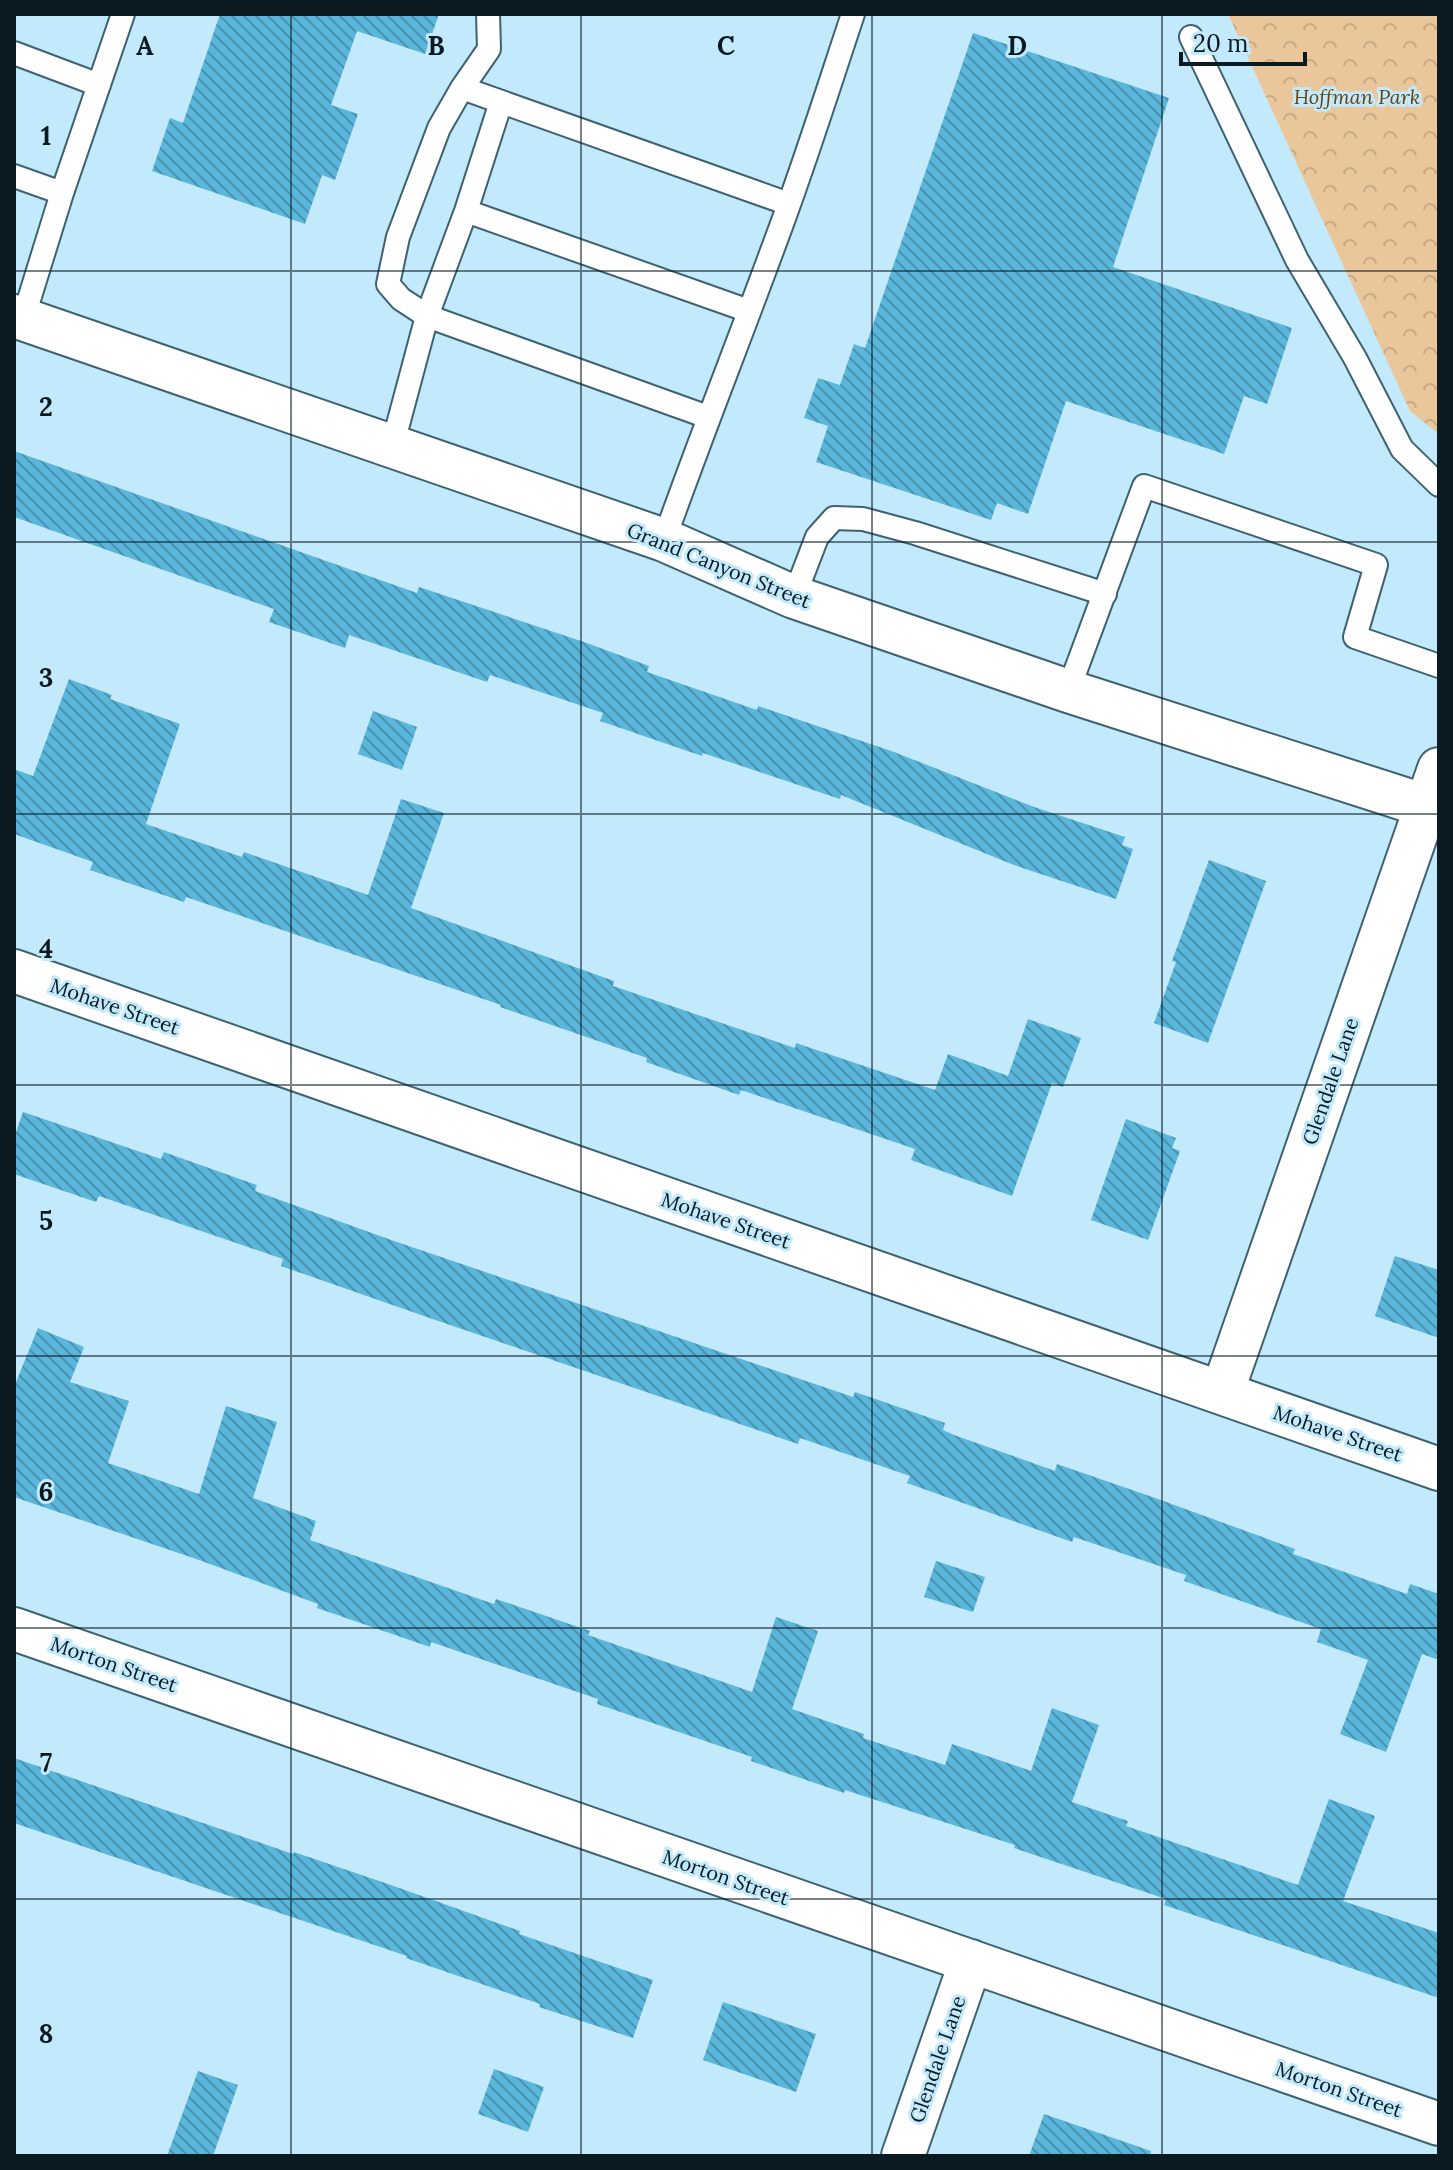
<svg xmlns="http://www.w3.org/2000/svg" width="1453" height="2170" font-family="Lora,serif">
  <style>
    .park { fill: url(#park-crowns) }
    .building { fill: url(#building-back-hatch) }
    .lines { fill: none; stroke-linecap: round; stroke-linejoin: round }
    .lane-casing { stroke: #3e6271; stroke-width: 26 }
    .street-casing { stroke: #3e6271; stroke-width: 46 }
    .lane { stroke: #fff; stroke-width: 22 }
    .street { stroke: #fff; stroke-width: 42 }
    .grid { fill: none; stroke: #0b1a20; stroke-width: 2; stroke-opacity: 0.55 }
    .labels { text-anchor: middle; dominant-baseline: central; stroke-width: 6; stroke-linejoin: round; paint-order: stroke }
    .park-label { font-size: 20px; font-style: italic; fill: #65420f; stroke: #c2eafc }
    .street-label { font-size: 20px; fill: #0b1a20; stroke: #c2eafc }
    .grid-label { font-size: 26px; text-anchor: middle; font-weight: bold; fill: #0b1a20; stroke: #c2eafc; stroke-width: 6; stroke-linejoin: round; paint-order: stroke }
  </style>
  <defs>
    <pattern id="park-crowns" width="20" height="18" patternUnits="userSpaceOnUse" patternTransform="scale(2)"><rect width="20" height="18" fill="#eac69b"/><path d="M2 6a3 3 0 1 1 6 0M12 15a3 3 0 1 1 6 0" fill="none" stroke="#c7aa85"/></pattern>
    <pattern id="building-back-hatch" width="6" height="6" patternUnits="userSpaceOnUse" patternTransform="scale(2)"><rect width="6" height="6" fill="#5ab6db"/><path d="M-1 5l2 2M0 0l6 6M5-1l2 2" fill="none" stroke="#4993b1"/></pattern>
  </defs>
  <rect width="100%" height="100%" fill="#c2eafc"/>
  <path class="park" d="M1228,14H1439V434L1410,411Z"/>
  <path class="building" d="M220,14H439L425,54L357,31L331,105L358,114L335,180L322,175L305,224L152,171L170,118L183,123Z
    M973,33L1169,98L1113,267L1292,328L1267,404L1244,396L1224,454L1066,401L1028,514L997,503L991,520L816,462L828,426L804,418L818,378L840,385L854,344L865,348Z
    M14,451L417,593L419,587L584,642L649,666L647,672L757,710L758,706L894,752L1034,807L1125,837L1122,845L1133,849L1116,899L1014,865L841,795L840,799L703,753L702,756L600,721L603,713L490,675L487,682L349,635L345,648L269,622L274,609L14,517Z
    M69,679L112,695L110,699L180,724L146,824L242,857L244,852L368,895L401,799L444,813L411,908L614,981L613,986L795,1048L796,1043L935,1090L948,1054L1008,1076L1028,1019L1081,1038L1063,1087L1052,1083L1012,1196L911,1160L915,1149L741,1090L739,1095L646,1062L647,1058L500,1007L501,1005L186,897L184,902L90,870L93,862L14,834V769L33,776Z
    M373,711L417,727L402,770L358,754Z
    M1209,860L1266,881L1208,1043L1154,1023L1176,962L1172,961Z
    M23,1112L161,1159L164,1152L257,1185L255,1191L394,1241L853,1397L855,1392L945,1423L943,1430L954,1435L1055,1471L1057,1464L1158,1499L1295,1549L1293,1554L1407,1594L1410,1584L1439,1594V1660L1422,1654L1386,1752L1340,1734L1368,1660L1317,1642L1321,1629L1184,1581L1186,1575L1074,1537L1072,1542L907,1483L910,1476L800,1438L798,1444L421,1315L281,1266L283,1259L99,1196L96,1202L14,1174V1138Z
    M1126,1119L1176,1138L1172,1148L1180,1151L1148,1240L1091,1220Z
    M1395,1256L1439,1270V1338L1375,1316Z
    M38,1328L84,1347L70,1382L129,1401L108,1463L199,1494L226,1406L277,1422L253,1498L316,1521L310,1540L494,1604L496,1599L590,1631L588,1635L752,1692L776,1617L818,1631L792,1709L864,1734L863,1738L945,1765L952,1744L1031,1771L1052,1708L1099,1725L1072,1802L1128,1821L1126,1826L1298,1885L1329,1799L1375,1816L1343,1901L1439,1933V1998L1164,1905L1166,1899L1014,1848L1015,1845L845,1790L844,1793L751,1761L752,1757L597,1704L598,1699L431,1642L430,1647L317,1608L318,1604L199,1560L14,1497V1387Z
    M936,1561L985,1577L973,1612L924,1597Z
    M14,1758L293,1854L294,1852L388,1884L520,1931L519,1934L653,1980L633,2038L539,2007L540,2004L406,1958L407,1956L14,1823Z
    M723,2002L816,2034L796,2092L703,2060Z
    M494,2069L544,2087L528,2132L478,2114Z
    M198,2071L238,2085L213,2156H167Z
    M1044,2114L1151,2151L1150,2156H1029Z"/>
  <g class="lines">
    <defs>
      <path id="lane" d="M1191,37L1297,260L1355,358L1402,449L1439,485
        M14,53L99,85
        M462,88L789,204
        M501,102L466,211L427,316L708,417
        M14,176L62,193
        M466,211L749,311
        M23,319L62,193L123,14
        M392,447L427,316L401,299L388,284L398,237L439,128L462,88L489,49L488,14
        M664,540C702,433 744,328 783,221C808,153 830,83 853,14
        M794,597L817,537L834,518L863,519L915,533L1105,594
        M1068,691L1144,486L1376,565L1355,637L1439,666"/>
      <path id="street" d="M14,316L664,540L794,597L1068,691L1426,806
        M14,971L1439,1469
        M1222,1393L1439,769
        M14,1629L1439,2124
        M903,2156L971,1961"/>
    </defs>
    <use href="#lane" class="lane-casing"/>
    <use href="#street" class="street-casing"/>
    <use href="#lane" class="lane"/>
    <use href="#street" class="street"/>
  </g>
  <path class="grid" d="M291,14V2156M581,14V2156M872,14V2156M1162,14V2156M14,271H1439M14,542H1439M14,814H1439M14,1085H1439M14,1356H1439M14,1628H1439M14,1899H1439"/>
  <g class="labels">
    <g class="park-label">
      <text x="1357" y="96">Hoffman Park</text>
    </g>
    <g class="street-label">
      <text transform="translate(719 565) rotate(22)">Grand Canyon Street</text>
      <text transform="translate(115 1006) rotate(19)">Mohave Street</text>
      <text transform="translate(1330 1081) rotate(-71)">Glendale Lane</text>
      <text transform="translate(726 1220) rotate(19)">Mohave Street</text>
      <text transform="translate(1338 1433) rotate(19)">Mohave Street</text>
      <text transform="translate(114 1664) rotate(19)">Morton Street</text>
      <text transform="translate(726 1877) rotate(19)">Morton Street</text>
      <text transform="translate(937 2059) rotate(-71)">Glendale Lane</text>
      <text transform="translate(1339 2089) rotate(19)">Morton Street</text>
    </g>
  </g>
  <g class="grid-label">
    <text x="145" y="55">A</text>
    <text x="436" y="55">B</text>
    <text x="726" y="55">C</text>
    <text x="1017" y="55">D</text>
    <text x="46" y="145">1</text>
    <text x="46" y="416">2</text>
    <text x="46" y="687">3</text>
    <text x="46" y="958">4</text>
    <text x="46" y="1230">5</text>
    <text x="46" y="1501">6</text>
    <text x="46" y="1772">7</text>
    <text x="46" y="2043">8</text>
  </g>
  <rect width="1453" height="2170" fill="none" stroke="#0b1a20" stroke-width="32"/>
  <path d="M1181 52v12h124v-12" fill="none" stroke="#0b1a20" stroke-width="4"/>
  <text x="1193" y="52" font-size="24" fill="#0b1a20" stroke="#c2eafc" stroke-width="6" paint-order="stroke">20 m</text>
</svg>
